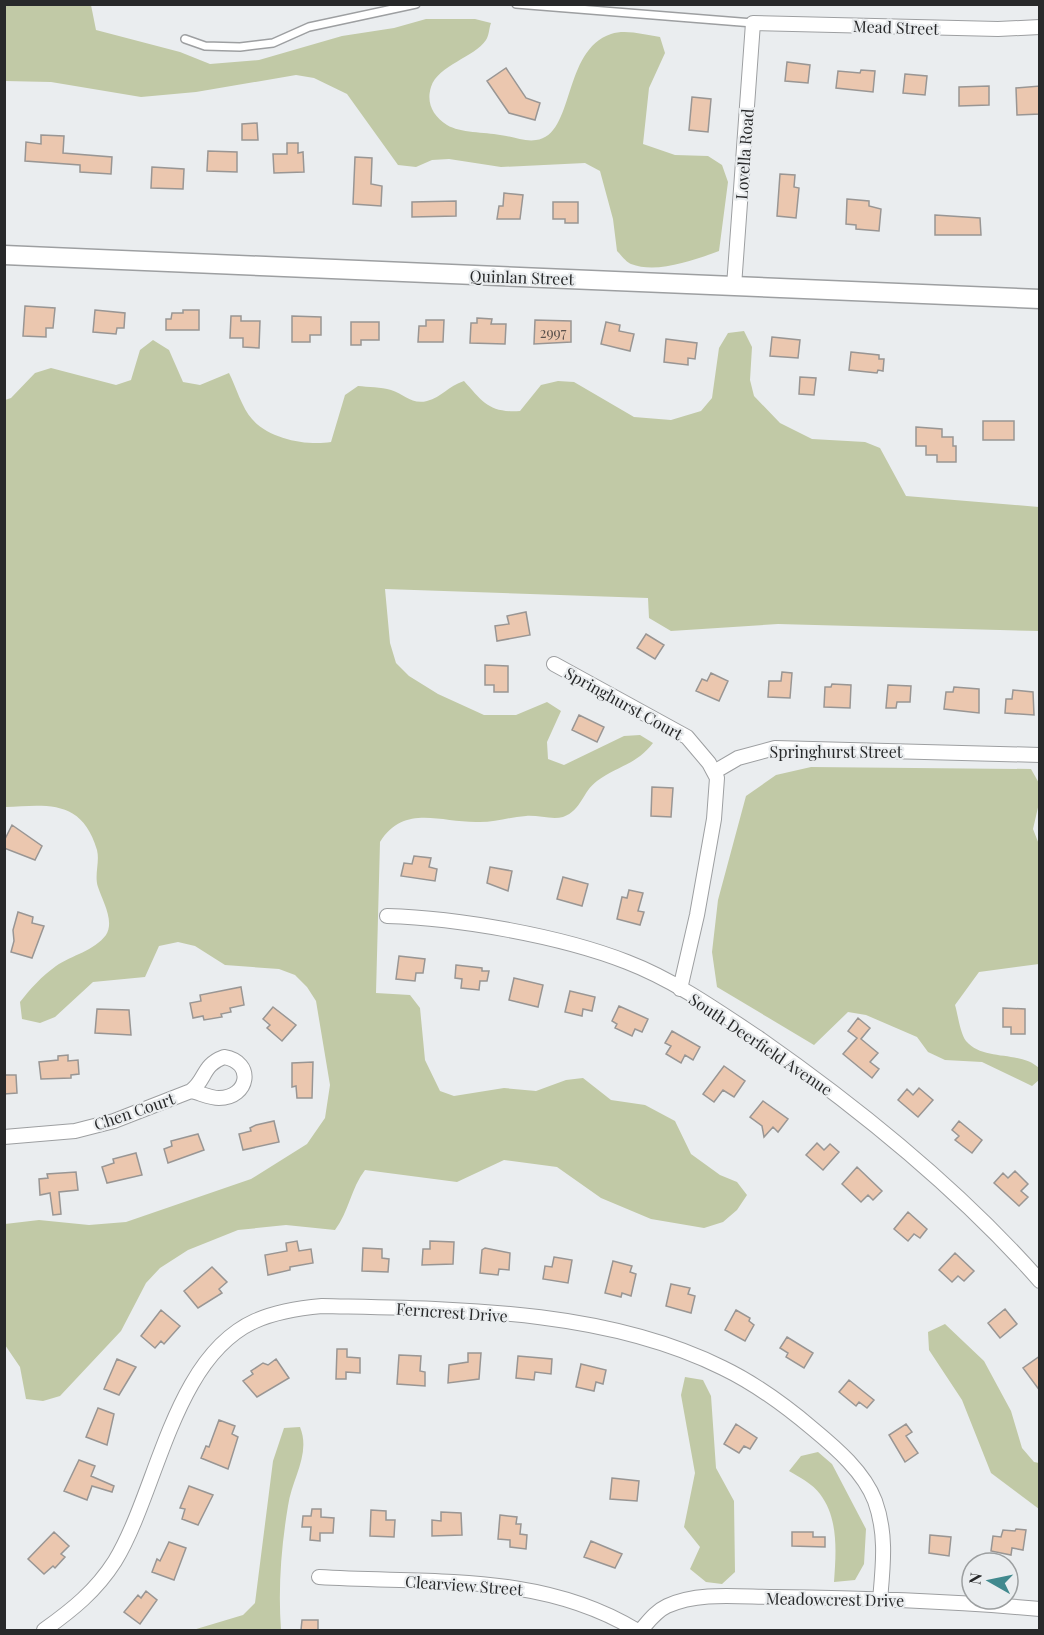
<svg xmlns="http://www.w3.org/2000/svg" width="1044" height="1635" font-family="'Playfair Display',serif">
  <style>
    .green { fill: #c1c9a6 }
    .building { fill: #ebc7af; stroke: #999694; stroke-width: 1.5 }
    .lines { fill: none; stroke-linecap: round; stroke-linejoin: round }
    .service-casing { stroke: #9d9fa1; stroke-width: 10 }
    .minor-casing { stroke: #9d9fa1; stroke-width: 16 }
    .tertiary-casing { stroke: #9d9fa1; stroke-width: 21 }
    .service { stroke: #fff; stroke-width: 7 }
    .minor { stroke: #fff; stroke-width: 14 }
    .tertiary { stroke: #fff; stroke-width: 18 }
    .labels { text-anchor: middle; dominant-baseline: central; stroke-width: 4.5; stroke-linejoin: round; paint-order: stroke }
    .number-label { font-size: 14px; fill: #59504b }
    .street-label { font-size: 16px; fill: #28292a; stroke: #eaedef }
  </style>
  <rect width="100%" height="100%" fill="#eaedef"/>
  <path class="green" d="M4,5H91L96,30L180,52L210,64L259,60L342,36L394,28L426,19H475L491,23C489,28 489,36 486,40C475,57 438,65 431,87C426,103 433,116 447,125C460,133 485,132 500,135C511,136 525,142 536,140C575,136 562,50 611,34C626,29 645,35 660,37L665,53L649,88L643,144L675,155L708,156L722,165L728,182L719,251C694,260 657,274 631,264C626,262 621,255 617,251L613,219L600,171L585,163L501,167L449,159L432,160L416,167L398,165L347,94L314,78L296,75L196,92L141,97L51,82L5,81Z
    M744,331L752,347L750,380L754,396L780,423L812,439L865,442L880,448L906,496L1039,507V631L778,624L671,631L649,618L648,598L385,589L390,643L396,663L409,676L438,694L484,715H516L547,702L561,711L547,742L548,759L564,765L624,736L640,735L653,743C636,765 617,766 597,781C582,792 582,810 563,817C552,820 538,815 526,816C509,817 493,823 476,822C439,822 404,804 380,842L376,993L410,995L420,1008L425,1060L440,1091L454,1096L504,1088L536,1091L566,1080L583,1078L611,1100L645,1105L675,1121L691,1154L720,1175L737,1182L747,1195L737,1210L723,1222L704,1228L651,1219L601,1198L557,1167L504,1160L457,1182L365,1170C351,1188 349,1211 335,1230L286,1225L238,1230L188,1250L160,1268L146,1283L121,1331L60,1396L43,1401L26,1399L20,1367L5,1345V1224L39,1220L89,1225L126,1222L251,1179L307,1144L325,1118L330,1085L316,1001L307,987L295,975L279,969L225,965L195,946L178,942L159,946L145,977L93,982L55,1017L40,1023L22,1019L20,1002C30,989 42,976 56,966C72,955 94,951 106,935C115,921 102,900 98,887C94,875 100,862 97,850C82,799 48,805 5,807V400L11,398L35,373L51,368L116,385L131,380L140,350L153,340L169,350L183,382L200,385L229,373C236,387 242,408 252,419C269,439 307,446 331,442L345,395L358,386C368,387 381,387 391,390C404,394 412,405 427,401C442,397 448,386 464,381C483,402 489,413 520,411L541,385L558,381L574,382L634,417L671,420L701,411L712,398L719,348L728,333Z
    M811,767L1031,769L1040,785L1039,803L1033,829L1040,847L1039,964L979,972L955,1005C958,1015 960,1033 966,1041C984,1062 1020,1050 1039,1068V1080L1032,1086L982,1062L945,1060L928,1052L917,1037L866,1015L848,1012L814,1045L717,987L712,952L718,900L746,796L776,775Z
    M945,1324L984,1361L1011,1411L1022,1448L1034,1462L1039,1463V1509L991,1473L962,1400L929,1350L928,1332Z
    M685,1377L703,1380L711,1396L716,1468L734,1501L735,1572L722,1584L706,1582L690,1569L700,1547L684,1527L695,1473L681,1395Z
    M300,1427C311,1454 292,1478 288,1506C281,1548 278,1589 281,1630H193L243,1615L255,1603L273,1461L284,1428Z
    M818,1452L832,1464L866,1529L864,1564L855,1580L834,1582C836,1553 839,1519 820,1494C813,1484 799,1477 789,1471L801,1456Z"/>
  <path class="building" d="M787,62L810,65L808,83L785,81Z
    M506,68L526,98L540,103L535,120L509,113L487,81Z
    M861,70L875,71L873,92L836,88L838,71L860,73Z
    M905,74L927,76L925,95L903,93Z
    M989,86V105L959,106V87Z
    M1040,86V114L1017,115L1016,88Z
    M692,97L711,99L708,132L689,130Z
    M257,123L258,140H242V124Z
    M41,135L64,136L63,153L112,157L111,174L80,172V165L25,161L26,142L41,144Z
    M287,143H298V153L303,152L304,172L274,173L273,154H287Z
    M208,151L237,152V172L207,171Z
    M355,157L372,158L371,184L382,186L381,206L353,204Z
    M152,167L184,169L183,189L151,188Z
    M780,174L795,175L794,187L799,188L796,218L777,216Z
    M504,193L523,195L520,219H497L499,206H503Z
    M847,199L869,201V206L881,209L879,231L856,229V225L846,224Z
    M456,201V216L412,217V202Z
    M553,202H578V223H565V219H553Z
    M935,215L980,218L981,235H935Z
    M25,306L55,308L53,328H46V337L23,336Z
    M95,310L125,313L124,328H117L116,334L93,332Z
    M183,310H199V330H166V319H171L172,313H183Z
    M231,316H241V321H260L259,348L243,347V338H230Z
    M292,316L321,317V335H310V342H292Z
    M477,318L492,319L491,324H506L505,344L470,343L471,323H477Z
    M426,320H444L443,342H418L419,326H426Z
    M535,320L571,321V342L534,344Z
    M351,322H379V340H361V345H351Z
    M606,322L620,325L619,331L634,334L630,351L601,344Z
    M772,337L800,340L798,358L770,356Z
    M666,339L697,343L695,359L688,358V365L664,362Z
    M851,352L879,355V359H884L883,371L878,370L877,373L849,370Z
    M800,377L816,378L814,395L799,394Z
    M983,421H1014V440H983Z
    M916,427L942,429V437H953V446H956V462H937V455H926V446H916Z
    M526,612L530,635L497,641L495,626L509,624L507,616Z
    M646,634L664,645L655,659L637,648Z
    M485,665L508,666V692H494V685H485Z
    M782,672L792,673L790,698L768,697L769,681H781Z
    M711,673L728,681L719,701L696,691L702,679L707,681Z
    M832,684L851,685L850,708L824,707L825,687H831Z
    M888,685L911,686L910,702H897L896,708H886Z
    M954,687L979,689V713L944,709L946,692H953Z
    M1013,690L1033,692L1034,715L1005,713L1006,699H1012Z
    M579,715L604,727L597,742L572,730Z
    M652,787L673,788L671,817L651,816Z
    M12,825L42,846L35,860L4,848V841Z
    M414,856L431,858L429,867L437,869L435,881L401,876L404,863L412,864Z
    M490,867L512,871L508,891L487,883Z
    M563,877L588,884L582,906L557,899Z
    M629,890L643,893L638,911L644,912L640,925L617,919L622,897L627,898Z
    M18,912L33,917L32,923L44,926L32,958L11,952L14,941L13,930Z
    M399,956L425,959L423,973H416L415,981L396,979Z
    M456,965L482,968V971H489L487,981H480L479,990L461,988L462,979L455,978Z
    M514,978L543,985L538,1007L509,1000Z
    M241,987L244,1005L230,1008L231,1012L221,1014L222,1017L204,1020L203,1016L193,1018L190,1003L201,1001L200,995Z
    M570,991L595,997L592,1011L583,1009L582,1016L565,1012Z
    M619,1006L648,1019L642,1032L635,1029L632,1036L615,1028L617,1024L612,1021Z
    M273,1007L296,1025L282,1041L267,1028L270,1025L263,1019Z
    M1003,1008L1025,1009V1034H1011V1027H1003Z
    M97,1009L129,1010L131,1035L95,1033Z
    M858,1018L870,1028L861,1039L878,1053L870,1062L879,1069L872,1078L843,1054L857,1038L848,1031Z
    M672,1031L700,1047L693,1060L685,1055L681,1063L666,1054L671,1046L665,1043Z
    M68,1055V1061L78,1060L79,1074L71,1075V1078L41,1079L39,1062L58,1060V1056Z
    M313,1062L312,1098H297L296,1086L292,1087V1063Z
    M724,1066L745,1081L734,1097L723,1090L714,1102L703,1094Z
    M4,1075H16L17,1093L4,1094Z
    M919,1088L933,1100L918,1117L898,1100L907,1089L913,1095Z
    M763,1101L788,1119L778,1132L773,1127L764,1137L762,1126L750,1117Z
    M274,1121L279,1142L243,1150L239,1134L251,1131L250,1128L256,1125Z
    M959,1121L982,1140L972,1153L955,1140L959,1136L952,1130Z
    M198,1134L204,1150L168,1163L164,1149L172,1146L171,1141Z
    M817,1143L824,1150L830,1144L839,1152L823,1170L806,1155Z
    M136,1153L142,1175L107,1183L102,1167L114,1163L113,1159Z
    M857,1167L882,1191L873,1200L868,1195L861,1202L842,1184Z
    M1015,1171L1028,1184L1021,1191L1028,1197L1019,1206L994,1183L1003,1173L1008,1178Z
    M76,1172L78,1190L59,1192L61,1214L53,1215L50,1193L40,1195L39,1179L48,1178L47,1174Z
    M908,1212L927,1229L920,1238L914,1234L908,1241L894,1229Z
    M297,1241L299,1251L311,1249L313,1263L290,1267V1270L268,1275L265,1255L287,1251L286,1243Z
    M430,1241L454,1242L453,1264L422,1265L423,1249H430Z
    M363,1248L382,1249V1258L389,1259L388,1272L362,1271Z
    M485,1248L510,1253L509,1270L499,1269L498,1275L480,1273L482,1250Z
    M955,1253L974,1271L964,1281L958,1276L952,1282L939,1270Z
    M554,1257L572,1260L568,1283L543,1279L545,1266L552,1267Z
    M613,1261L632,1266L630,1272L636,1274L631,1296L622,1293L621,1297L605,1293Z
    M212,1267L227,1282L219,1289L222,1293L198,1308L184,1291Z
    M671,1284L690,1288L688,1294L695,1296L691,1313L666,1306Z
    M1005,1309L1017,1324L1000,1338L988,1323Z
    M161,1310L180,1326L164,1344L161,1341L155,1348L141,1336Z
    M736,1310L750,1318L749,1321L754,1325L745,1341L725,1330Z
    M787,1337L813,1353L804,1368L786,1357L788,1353L780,1348Z
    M337,1349H347V1357L360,1358V1373L346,1372V1379H336Z
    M468,1353H481L479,1379L448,1383L449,1365L468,1362Z
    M399,1355L421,1356L420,1371L425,1372V1386L397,1384Z
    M518,1356L552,1359L551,1374L535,1372L534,1380L516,1378Z
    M1040,1356V1391L1023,1368Z
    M117,1359L136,1367L119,1395L104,1389Z
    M276,1359L289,1378L257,1397L243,1381L253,1374L251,1371L263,1363L268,1365Z
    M581,1364L606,1370L603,1384L596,1382L594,1391L576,1387Z
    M849,1380L874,1400L867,1408L859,1402L856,1406L839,1392Z
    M98,1408L114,1414L107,1445L86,1437Z
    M219,1420L235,1426L232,1434L238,1437L228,1469L201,1458L206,1446L209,1447Z
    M736,1424L757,1438L750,1449L744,1446L739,1453L724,1444Z
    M906,1424L912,1432L906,1436L918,1453L905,1462L889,1435Z
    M79,1460L95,1466L91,1476L114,1486L112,1492L92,1486L87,1500L64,1491Z
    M612,1478L639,1481L637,1501L610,1499Z
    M189,1486L213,1495L198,1525L182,1519L185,1509L180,1508Z
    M312,1509H321V1517L334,1518L333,1533H320V1541L310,1540L311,1527H302L303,1516H311Z
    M371,1510L386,1511V1520H395L394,1537L370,1536Z
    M441,1512L461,1513L462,1535L432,1536V1520L441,1521Z
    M500,1515L517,1517L516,1524H521L520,1534L527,1535L526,1549L510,1547V1540L498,1539Z
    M1016,1529L1026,1530L1023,1550L1012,1548L1011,1555L991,1551L993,1536L1001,1537L1003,1530L1015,1531Z
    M54,1532L69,1546L61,1554L65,1557L55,1568L53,1566L44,1574L28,1559Z
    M792,1532H813V1537H825V1547L792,1546Z
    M930,1535L951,1537L949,1556L929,1553Z
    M591,1541L622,1554L615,1568L584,1557Z
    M169,1542L186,1548L174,1580L152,1572L157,1559L160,1561Z
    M146,1591L157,1600L140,1624L124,1612L138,1595L141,1598Z
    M302,1620H318V1630H301Z"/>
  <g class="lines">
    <defs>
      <path id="service" d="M516,4L753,23
        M185,39L205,46L240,47L273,43L309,27L416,4"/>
      <path id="minor" d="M734,286L753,23L998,29L1040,27
        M554,664L687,737L709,763L717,778L714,819L697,915L680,989
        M714,772L738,758L775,748L1040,755
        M387,916C458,918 561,936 627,962C674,980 718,1011 760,1039C860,1109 959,1189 1040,1281
        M224,1057C255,1062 249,1098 219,1098C210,1098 200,1093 191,1091C206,1080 202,1065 224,1057Z
        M4,1137L75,1131L114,1121L191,1091
        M319,1577C427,1584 539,1571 636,1630
        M44,1630C72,1610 96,1591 115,1561C158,1490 173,1358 255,1321C275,1312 300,1308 322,1306C453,1309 603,1308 723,1368C754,1383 787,1407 813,1429C836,1448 864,1472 875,1501C887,1534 883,1566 880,1600
        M641,1630C648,1622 656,1611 667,1606C699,1591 741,1597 776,1597C864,1598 952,1601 1040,1609"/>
      <path id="tertiary" d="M4,255L1040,299"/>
    </defs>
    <use href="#service" class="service-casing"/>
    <use href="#minor" class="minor-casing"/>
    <use href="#tertiary" class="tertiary-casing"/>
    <use href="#service" class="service"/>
    <use href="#minor" class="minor"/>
    <use href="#tertiary" class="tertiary"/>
  </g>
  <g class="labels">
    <g class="number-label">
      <text x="553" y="332">2997</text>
    </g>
    <g class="street-label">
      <text transform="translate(896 27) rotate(2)">Mead Street</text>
      <text transform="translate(744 154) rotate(-86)">Lovella Road</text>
      <text transform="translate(522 277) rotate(2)">Quinlan Street</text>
      <text transform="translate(624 703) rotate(29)">Springhurst Court</text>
      <text x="836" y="751">Springhurst Street</text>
      <text transform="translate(761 1044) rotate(34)">South Deerfield Avenue</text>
      <text transform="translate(134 1111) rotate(-19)">Chen Court</text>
      <text transform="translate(452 1312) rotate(4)">Ferncrest Drive</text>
      <text transform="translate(464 1585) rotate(4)">Clearview Street</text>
      <text transform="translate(835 1599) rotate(1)">Meadowcrest Drive</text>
    </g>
  </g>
  <rect width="1044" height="1635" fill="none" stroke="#28292a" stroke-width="12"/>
  <g transform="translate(990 1581) rotate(279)"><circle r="28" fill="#eaedef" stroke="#9c9fa0" stroke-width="1.5"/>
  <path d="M0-4.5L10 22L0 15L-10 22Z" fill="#41898e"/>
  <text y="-9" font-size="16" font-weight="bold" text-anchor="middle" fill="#28292a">N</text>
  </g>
</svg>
